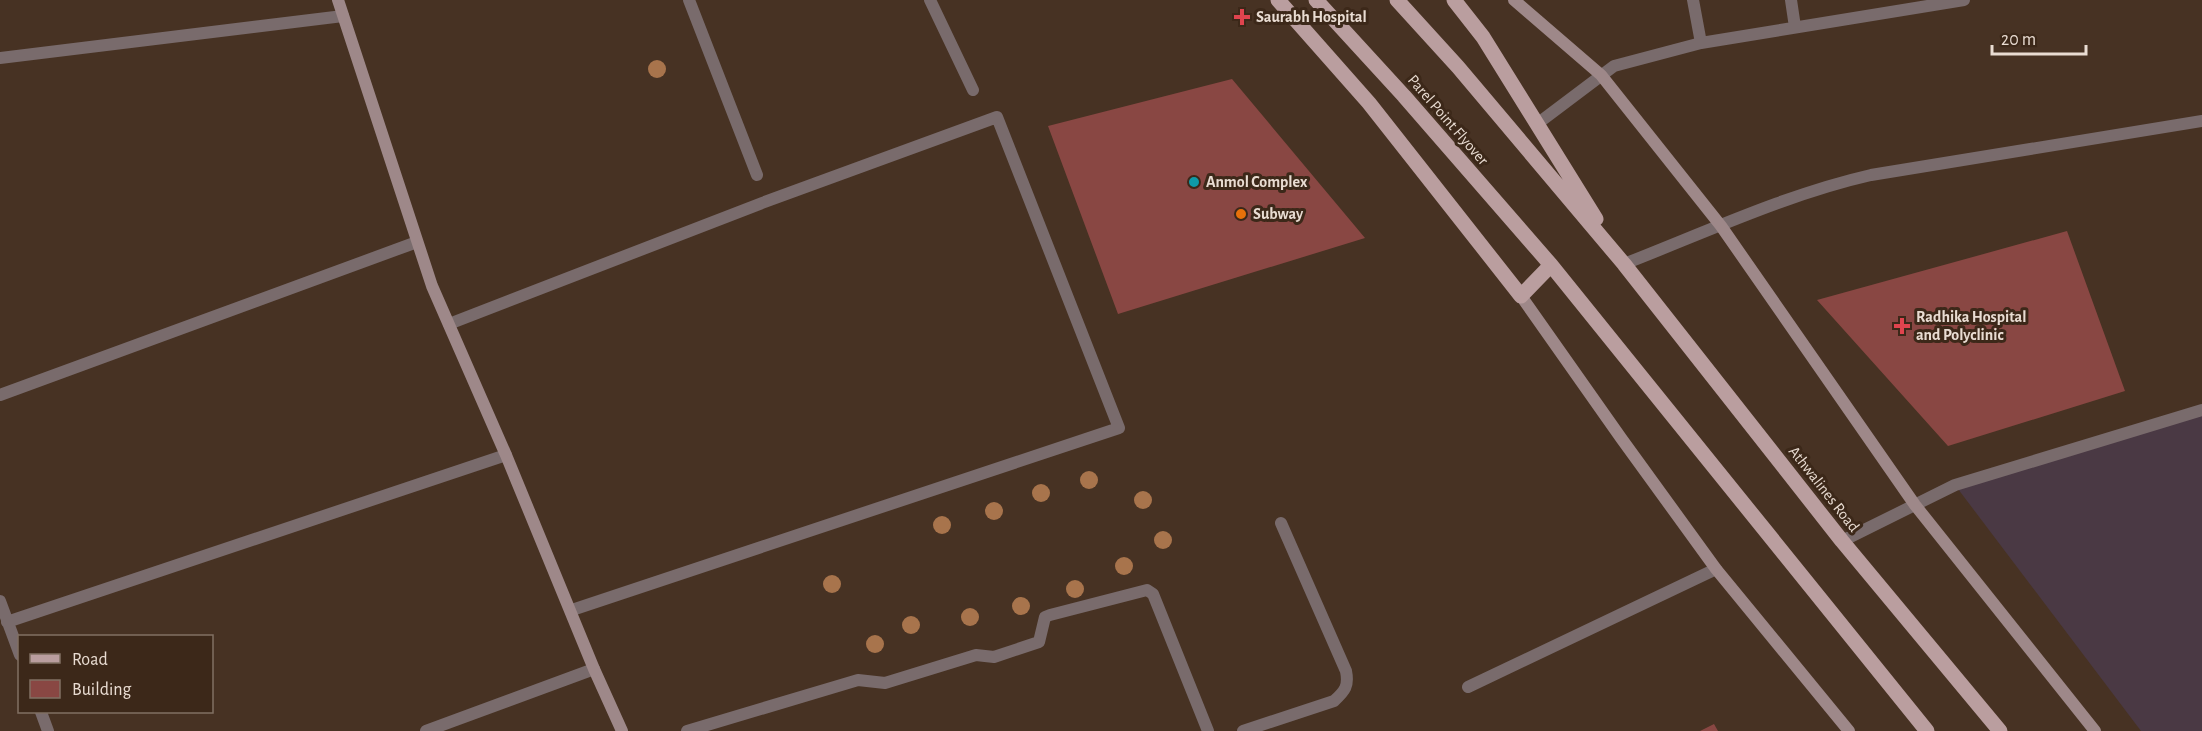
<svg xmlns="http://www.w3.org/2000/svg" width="2202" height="731" font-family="'Alegreya Sans',sans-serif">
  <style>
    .education { fill: #4a3944 }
    .building { fill: #894743 }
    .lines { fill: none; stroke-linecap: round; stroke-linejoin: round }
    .lane { stroke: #796b6c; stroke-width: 12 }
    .street { stroke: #796b6c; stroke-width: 12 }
    .secondary { stroke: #9e8889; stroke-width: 12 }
    .primary { stroke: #ba9e9f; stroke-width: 15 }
    .tree { fill: #a8744c }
    .health-dot { fill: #e0444e; stroke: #3c2819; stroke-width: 2 }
    .culture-dot { fill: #0f9aa8; stroke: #3c2819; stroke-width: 2 }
    .food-dot { fill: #e8710a; stroke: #3c2819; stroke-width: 2 }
    .labels { text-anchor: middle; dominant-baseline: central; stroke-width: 6; stroke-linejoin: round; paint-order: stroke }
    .poi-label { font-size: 16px; font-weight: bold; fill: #e9dcd2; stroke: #3c2819; text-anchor: start }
    .street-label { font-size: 16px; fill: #e9dcd2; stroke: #3c2819 }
  </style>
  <rect width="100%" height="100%" fill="#473223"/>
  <path class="education" d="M2202,410V731H2141L1955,485Z"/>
  <path class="building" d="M1232,79L1365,238L1118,314L1048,126Z
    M2067,231L2125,391L1948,446L1817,300Z
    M1714,724L1718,731H1700Z"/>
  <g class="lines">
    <path class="lane" d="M1693,0L1701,43
      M1791,0L1795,27
      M1537,124L1614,66L1701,43L1964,0"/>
    <path class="street" d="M689,0L757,175
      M930,0L973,90
      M0,58L343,16
      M1624,264C1704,233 1787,194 1871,175L2202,121
      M449,324L762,203L997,117L1119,428L572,610
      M0,395L417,242
      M1842,541L1955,485L2202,410
      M0,601L20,655
      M7,622L506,455
      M1468,687L1716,569
      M41,712L48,731
      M426,731L594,669
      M687,731L858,680L885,683L976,655L994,657L1039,642L1045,617L1050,615L1147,590L1153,594L1208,731
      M1243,731L1334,701C1345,691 1349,686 1346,671L1281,523"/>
    <path class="secondary" d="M338,0L432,286L506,455L594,669L622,731
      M1514,0L1601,75L1721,226L1915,505L2095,731
      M1521,296L1621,438L1716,569L1849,731"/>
    <path class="primary" d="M1278,0L1369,103L1521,296L1551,265
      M1316,0L1404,96L1551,265L1927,731
      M1397,0L1458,67L1624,264L1842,541L2000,731
      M1454,0L1483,37L1596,219"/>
  </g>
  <g class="tree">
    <circle cx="657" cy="69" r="9"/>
    <circle cx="1089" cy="480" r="9"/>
    <circle cx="1041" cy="493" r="9"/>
    <circle cx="1143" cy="500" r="9"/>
    <circle cx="994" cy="511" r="9"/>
    <circle cx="942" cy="525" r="9"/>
    <circle cx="1163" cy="540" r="9"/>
    <circle cx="1124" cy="566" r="9"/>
    <circle cx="832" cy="584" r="9"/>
    <circle cx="1075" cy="589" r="9"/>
    <circle cx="1021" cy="606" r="9"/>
    <circle cx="970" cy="617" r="9"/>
    <circle cx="911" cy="625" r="9"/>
    <circle cx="875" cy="644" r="9"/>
  </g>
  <g class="health-dot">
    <path d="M1239 8h6v6h6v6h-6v6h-6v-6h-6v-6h6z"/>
    <path d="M1899 317h6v6h6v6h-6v6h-6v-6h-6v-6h6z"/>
  </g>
  <circle class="culture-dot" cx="1194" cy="182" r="6"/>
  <circle class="food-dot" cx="1241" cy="214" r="6"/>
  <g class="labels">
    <g class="poi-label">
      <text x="1256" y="17">Saurabh Hospital</text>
      <text x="1206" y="182">Anmol Complex</text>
      <text x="1253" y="214">Subway</text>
      <text x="1916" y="317">Radhika Hospital<tspan x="1916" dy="18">and Polyclinic</tspan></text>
    </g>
    <g class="street-label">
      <text transform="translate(1448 120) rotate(49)">Parel Point Flyover</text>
      <text transform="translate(1824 489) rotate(52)">Athwalines Road</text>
    </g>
  </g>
  <rect x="18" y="635" width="195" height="78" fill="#3c2819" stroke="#817063" stroke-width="1.5"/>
  <rect x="30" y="654" width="30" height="9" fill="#ba9e9f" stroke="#817063" stroke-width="1.5"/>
  <text x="72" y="665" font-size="18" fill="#e9dcd2">Road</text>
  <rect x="30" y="680" width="30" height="18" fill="#894743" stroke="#817063" stroke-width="1.5"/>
  <text x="72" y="695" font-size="18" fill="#e9dcd2">Building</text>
  <path d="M1992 45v9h94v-9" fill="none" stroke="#e9dcd2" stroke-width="3"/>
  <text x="2001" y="45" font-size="18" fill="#e9dcd2" stroke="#3c2819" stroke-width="4.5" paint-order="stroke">20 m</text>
</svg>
